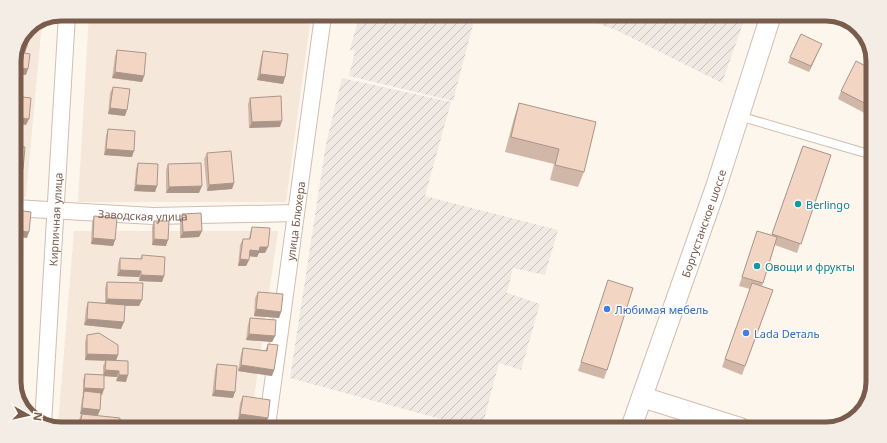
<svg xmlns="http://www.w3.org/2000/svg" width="887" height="443" font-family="'Noto Sans',sans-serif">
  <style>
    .residential { fill: #f5e8da }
    .industrial { fill: url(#industrial-furrows) }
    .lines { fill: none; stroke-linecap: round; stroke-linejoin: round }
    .service-casing { stroke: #d1beb0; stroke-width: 10 }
    .minor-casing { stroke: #d1beb0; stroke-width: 18 }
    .tertiary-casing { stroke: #d1beb0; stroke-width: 22 }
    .service { stroke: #fff; stroke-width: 8 }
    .minor { stroke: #fff; stroke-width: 16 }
    .tertiary { stroke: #fff; stroke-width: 20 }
    .wall { fill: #d1b7a8 }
    .shaded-wall { fill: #aa9588 }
    .building { fill: #f3d5c3; stroke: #aa9588 }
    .culture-dot { fill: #0f9aa8; stroke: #fffaf3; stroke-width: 1.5 }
    .shop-dot { fill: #3f7fe0; stroke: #fffaf3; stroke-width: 1.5 }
    .labels { text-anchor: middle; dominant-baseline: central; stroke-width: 3; stroke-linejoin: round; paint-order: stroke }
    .culture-label { font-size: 11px; fill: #0d838f; stroke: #fffaf3; text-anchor: start }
    .street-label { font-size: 11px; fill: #7a5c4d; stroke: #fffaf3 }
    .shop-label { font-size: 11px; fill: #366cbe; stroke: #fffaf3; text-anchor: start }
    .rim { fill: none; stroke: #7a5c4d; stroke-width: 5 }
  </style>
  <defs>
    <pattern id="industrial-furrows" width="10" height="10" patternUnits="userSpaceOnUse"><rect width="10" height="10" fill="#efe9e4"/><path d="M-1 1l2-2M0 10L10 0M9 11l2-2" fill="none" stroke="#c7c0bb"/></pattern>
  </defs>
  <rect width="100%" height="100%" fill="#fdf6ec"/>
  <path class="residential" d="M89,14L311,16L286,202H78Z
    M42,22L26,197L14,196V58L28,28Z
    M14,231L24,232L20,403L14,385Z
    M74,231H278L250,426L58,424Z"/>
  <path class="industrial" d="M359,16L475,17L453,101L349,76L355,51L350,50Z
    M579,17L745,18L722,83L616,30Z
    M342,78L451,102L425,196L558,230L545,275L513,268L507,293L540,304L521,370L499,363L482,427H470L290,378L326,144Z"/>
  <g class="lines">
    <defs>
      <path id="service" d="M739,116L872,155"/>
      <g id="minor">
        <path id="s1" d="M14,208L153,216L296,213"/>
        <path id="s2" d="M43,424L67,14"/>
        <path id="s3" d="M267,426L323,16"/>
      </g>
      <g id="tertiary">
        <path d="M642,397L740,428"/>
        <path id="s4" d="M631,428L716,187L770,18"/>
      </g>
    </defs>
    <use href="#service" class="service-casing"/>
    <use href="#minor" class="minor-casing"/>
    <use href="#tertiary" class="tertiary-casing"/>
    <use href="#service" class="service"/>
    <use href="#minor" class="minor"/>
    <use href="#tertiary" class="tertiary"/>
  </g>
  <path class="wall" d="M822,44L809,72L788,63L790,57Z
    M117,50L144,76L142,82L112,78L115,56Z
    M263,51L285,77L283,84L257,80L261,57Z
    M873,70L872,117L838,99L841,91Z
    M113,87L125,116L108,114L110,93Z
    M250,98L280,127L249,128L248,104Z
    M519,103L584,172L578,187L550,180L554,164L505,152L514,118Z
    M108,129L132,157L104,155L106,135Z
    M803,146L831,155L797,253L775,245L762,286L773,290L742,375L722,367L750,289L739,286L757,231L772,235Z
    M207,153L234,183L232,189L207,191L204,159Z
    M138,163L157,186L155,192L134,191L136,169Z
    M168,164L199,193H166V170Z
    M182,214L202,231L199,237L180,238V220Z
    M94,216L115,240L113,246L91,244L92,222Z
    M154,221L166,246L152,245V227Z
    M252,227L265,253H259L257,257L249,256V260L246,266H238L240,245L243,239H249L250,233Z
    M142,255L164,276L162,282L139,281V277L117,276L118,264L120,258L140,259Z
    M608,280L607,370L604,379L578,371Z
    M107,282L139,306H125L121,329L84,325L86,308L88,302L105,303V288Z
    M258,292L281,312L279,318L254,316L255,298Z
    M250,318L275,336L272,342L246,340L248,324Z
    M87,335L116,361L126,382L116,381L117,377L104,376L102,395H101L100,410L98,416L120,425L79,424V420L81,414H80L82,398L83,395V380L85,374L103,375V366L105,361L85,360V342Z
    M268,344L274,370L272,376L238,371L241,354L243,348L265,351Z
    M217,364L233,398L212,396L215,370Z
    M243,396L268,418L265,424L238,420L240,403Z"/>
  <path class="shaded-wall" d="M267,15H301L299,21L267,17Z
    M822,44L819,50L809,72L811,66Z
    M19,46L27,47L25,53L17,52Z
    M14,67L28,69L26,75L14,74Z
    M115,72L144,76L142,82L112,78Z
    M260,74L285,77L283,84L257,80Z
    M110,108L127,110L125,116L108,114Z
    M14,117L29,119L26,125L14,123Z
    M282,121L280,127L249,128L252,122Z
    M106,149L134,151L132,157L104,155Z
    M14,168L23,169L21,175L14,174Z
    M234,183L232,189L207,191L209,185Z
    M136,185L157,186L155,192L134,191Z
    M202,186L199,193H166L169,187Z
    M14,230L29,232L27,238L14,237Z
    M202,231L199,237L180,238L183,232Z
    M93,238L115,240L113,246L91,244Z
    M154,239L168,240L166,246L152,245Z
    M260,247H268L265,253H259L257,257L248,256L250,250Z
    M240,259L249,260L246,266H238Z
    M120,270L141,271L139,277L117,276Z
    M141,275L164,276L162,282L139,281Z
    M107,299L142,300L139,306L105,305Z
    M256,309L281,312L279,318L254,316Z
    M87,319L124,322L121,329L84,325Z
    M14,332L20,333L18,339H14Z
    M249,334L275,336L272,342L246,340Z
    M87,354L118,355L116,361L85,360Z
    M241,365L274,370L272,376L238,371Z
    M105,370L119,371L117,377L103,376Z
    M14,373H20L18,379H14Z
    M119,375H128L126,382L116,381Z
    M84,388L104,389L102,395H84V391L82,395Z
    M215,390L235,392L233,398L212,396Z
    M82,408L100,410L97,416L80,414Z
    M240,414L268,418L265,424L238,420Z"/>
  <path class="building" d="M26,31H29L27,47L19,46Z
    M801,34L822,44L811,66L790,57Z
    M117,50L146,53L144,76L115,72Z
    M263,51L288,54L285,77L260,74Z
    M17,52L30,54L28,69L14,67V58Z
    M856,61L873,70L872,107L841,91Z
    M113,87L130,89L127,110L110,108Z
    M14,96L31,98L29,119L14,117Z
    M281,96L282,121L252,122L250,98Z
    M519,103L596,122L584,172L555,165L559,149L511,137Z
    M108,129L135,131L134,151L106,149Z
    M14,146L25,147L23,169L14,168Z
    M803,146L831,155L801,244L772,234Z
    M231,151L234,183L209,185L207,153Z
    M138,163L158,164L157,186L136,185Z
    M201,163L202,186L169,187L168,164Z
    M14,210L31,212L29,232L14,230Z
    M201,213L202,231L183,232L182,214Z
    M94,216L117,218L115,240L93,238Z
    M154,221H169L168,240L154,239Z
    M252,227L270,228L268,247H260L259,251L250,250L249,260L240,259L243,239H250Z
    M757,231L777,237L763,283L742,277Z
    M142,255L165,257L164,276L141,275V271L120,270V258L142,259Z
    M608,280L633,288L607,370L581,362Z
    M107,282L143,283L142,300L107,299Z
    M752,283L773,290L745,366L725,359Z
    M258,292L283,294L281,312L256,309Z
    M88,302L125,305L124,322L87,319Z
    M14,311H21L20,333L14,332Z
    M250,318L276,320L275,336L249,334Z
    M99,333L118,345V355L87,354V335Z
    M268,344L278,345L274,370L241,365L243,348L267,351Z
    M14,351H21L20,373H14Z
    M106,360L128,361V375H119V371L105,370Z
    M217,364L237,366L235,392L215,390Z
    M85,374L104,375V389L84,388Z
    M84,391L101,393L100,410L82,408Z
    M243,396L270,400L268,418L240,414Z
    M82,414L120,418V425L80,424Z"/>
  <g class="culture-dot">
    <circle cx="798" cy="204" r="4"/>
    <circle cx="757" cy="266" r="4"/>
  </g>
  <g class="shop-dot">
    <circle cx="607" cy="309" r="4"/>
    <circle cx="746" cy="333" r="4"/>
  </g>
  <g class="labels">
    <g class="culture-label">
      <text x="806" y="204">Berlingo</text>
      <text x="765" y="266">Овощи и фрукты</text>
    </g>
    <g class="street-label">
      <text stroke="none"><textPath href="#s1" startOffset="129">Заводская улица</textPath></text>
      <text stroke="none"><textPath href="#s2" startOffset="205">Кирпичная улица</textPath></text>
      <text stroke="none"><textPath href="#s3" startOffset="207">улица Блюхера</textPath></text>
      <text stroke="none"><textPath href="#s4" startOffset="217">Боргустанское шоссе</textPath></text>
    </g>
    <g class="shop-label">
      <text x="615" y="309">Любимая мебель</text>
      <text x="754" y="333">Lada Dеталь</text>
    </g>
  </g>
  <path d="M0 0H887V443H0ZM61 21H826A40 40 0 0 1 866 61V382A40 40 0 0 1 826 422H61A40 40 0 0 1 21 382V61A40 40 0 0 1 61 21Z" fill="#f4ede6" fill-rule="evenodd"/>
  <path class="rim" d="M61 21H826A40 40 0 0 1 866 61V382A40 40 0 0 1 826 422H61A40 40 0 0 1 21 382V61A40 40 0 0 1 61 21Z"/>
  <g transform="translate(28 415) rotate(98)" stroke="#fffaf3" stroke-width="3" paint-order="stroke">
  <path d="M0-3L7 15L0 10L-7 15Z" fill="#7a5c4d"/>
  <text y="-6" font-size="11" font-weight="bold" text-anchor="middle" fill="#7a5c4d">N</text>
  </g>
</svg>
